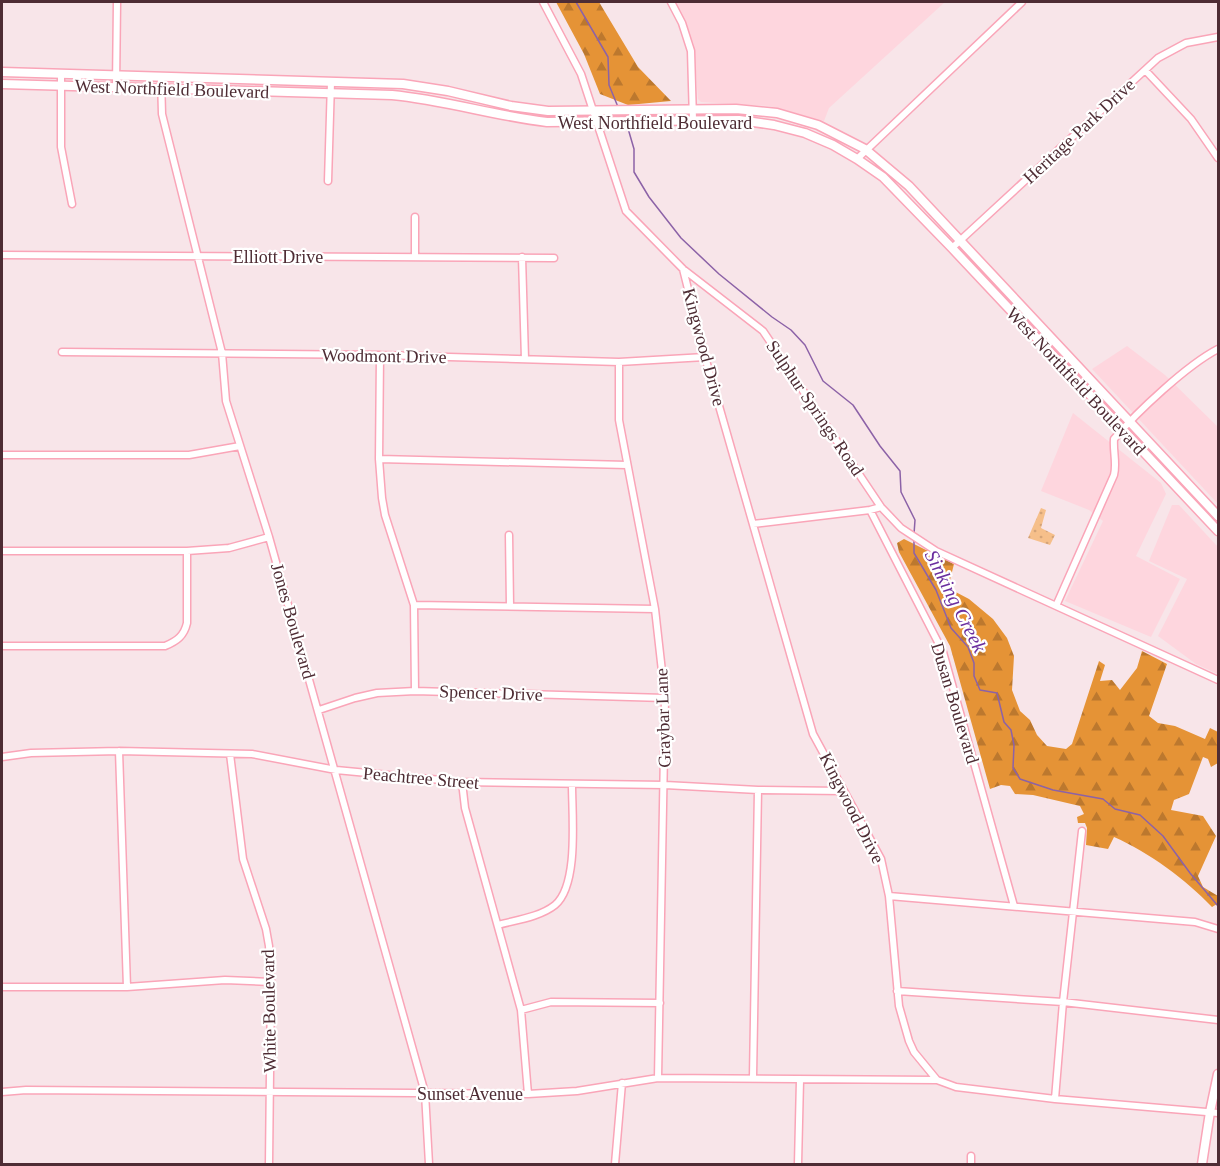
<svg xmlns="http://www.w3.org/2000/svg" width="1220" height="1166" font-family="Georgia,serif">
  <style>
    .built { fill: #fed6de }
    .forest { fill: url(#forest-firs) }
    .park { fill: url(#park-dots) }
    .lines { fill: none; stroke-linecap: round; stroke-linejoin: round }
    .stream { stroke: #8c62a7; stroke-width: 1.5 }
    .minor-casing { stroke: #faa5b8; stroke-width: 9 }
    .major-casing { stroke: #faa5b8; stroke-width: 11 }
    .minor { stroke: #fff; stroke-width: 6 }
    .major { stroke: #fff; stroke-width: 8 }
    .labels { text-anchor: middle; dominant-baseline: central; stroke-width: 4.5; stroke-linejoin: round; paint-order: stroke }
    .street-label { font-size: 18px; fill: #4e2c34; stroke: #fff }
    .water-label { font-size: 20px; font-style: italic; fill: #6b2f9f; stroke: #fff }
  </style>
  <defs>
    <pattern id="forest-firs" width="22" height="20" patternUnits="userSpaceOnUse" patternTransform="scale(1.5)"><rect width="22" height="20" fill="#e59336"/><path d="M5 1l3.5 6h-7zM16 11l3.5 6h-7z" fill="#bc782e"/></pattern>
    <pattern id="park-dots" width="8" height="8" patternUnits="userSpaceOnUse" patternTransform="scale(1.5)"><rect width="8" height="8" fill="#f6bf8a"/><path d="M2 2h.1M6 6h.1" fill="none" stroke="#d5a478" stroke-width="1.8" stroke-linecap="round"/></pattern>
  </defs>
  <rect width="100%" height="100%" fill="#f8e5e9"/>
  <path class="built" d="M676,2H945L829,108L824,121L769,106L701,102L698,99L694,45Z
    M1127,346L1165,375L1218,427V504L1092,369Z
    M1073,413L1161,483L1166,494L1136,556L1180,579L1151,637L1065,601L1103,521L1089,510L1041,491Z
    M1172,505H1179L1218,547V674L1196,664L1158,636L1187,579L1149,561Z"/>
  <path class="forest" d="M556,2H599L638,67L671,101L628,105L600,94L584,54Z
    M904,539L954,564L948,588L969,599L993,619L1007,638L1014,656L1012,690L1020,711L1030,720L1037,735L1047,746L1066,749L1072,744L1099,661L1105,665L1100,681L1112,680L1120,690L1137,668L1142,651L1167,664L1149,716L1158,723L1175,726L1205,739L1210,728L1218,732V763L1211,767L1208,759L1203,757L1189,794L1174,800L1171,810L1203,816L1216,836L1198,876L1203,887L1218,896L1217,904L1212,907C1185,879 1150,853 1114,837L1108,849L1086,845L1087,828L1085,823H1078L1077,817L1084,814L1080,806L1033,795L1015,794L1010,786L1001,785L990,789L950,646L899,552L897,543Z"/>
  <path class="park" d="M1041,508L1046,510L1041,528L1055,535L1050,545L1028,538Z"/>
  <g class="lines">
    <path class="stream" d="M576,2L608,57L609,85L618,107
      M627,125L634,149V172L649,197L681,238L719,274L772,317L791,330L805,345L823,381L853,405L880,446L900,471L901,492L915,520L914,534
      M914,539V553L936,590L951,628L968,647L974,663V676L980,690L997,693L1004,722L1011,730L1014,745L1013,768L1020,779L1053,790L1103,799L1115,809L1140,815L1163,836L1190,873L1218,906"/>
    <defs>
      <path id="minor" d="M543,2L581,74L626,211L683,269L763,331L881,507L901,528L936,551L1218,680
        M671,2L682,23L691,51L693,120
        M1145,70L1191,119L1218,158
        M61,75V147L72,204
        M161,78L162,114L222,353L226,401L269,537L425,1093L429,1164
        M116,87L117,2
        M857,159L1022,2
        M328,181L331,82
        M952,248L1158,58L1186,43L1218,37
        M2,255L554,258
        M415,257V217
        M522,257L525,359
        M683,269L705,357L813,734L881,859L889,896L899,1006L909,1041L914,1052L937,1080L956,1087L1055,1099L1218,1113
        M62,352L380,355L619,362L705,357
        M380,355L379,459L382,498L385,515L414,605L415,691
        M619,362V420L655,609L665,698L658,1078
        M2,455H189L240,446
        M379,459L627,465
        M870,510L943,652L1014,906
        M753,524L870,510L881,507
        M509,535L510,606
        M2,551H187L229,548L269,537
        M414,605L655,609
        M1056,606L1114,475C1117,463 1113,452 1114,439C1137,412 1187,365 1218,349
        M2,646H165C177,641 184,636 187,623V551
        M319,710L355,698L377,693L415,691L665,698
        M119,751L127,987
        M230,754L243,859L266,929L269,946L271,982L269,1164
        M2,757L31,753L119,751L252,754L336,770L462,782L665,785L758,790L843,791
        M462,782L465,808L521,1010L528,1094
        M889,896L1195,922L1218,929
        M498,925C516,920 540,917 555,905C579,885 572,815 572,785
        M2,987H127L225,980L271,982
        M897,991L1063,1002L1218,1020
        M521,1010L551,1002L660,1003
        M753,1077L758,790
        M2,1092L26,1090L528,1094L577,1091L658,1078L937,1080
        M1055,1099L1063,1002L1082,831
        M615,1164L622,1083
        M798,1164L800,1080
        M971,1164V1156"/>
      <path id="major" d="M2,72L403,84L448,91L511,106L548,111L736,109L777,113L818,125L865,149L909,186L1218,516
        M2,84L392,95C445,100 495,116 547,122L739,120L774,125L805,133L833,145L857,159L883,177L952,248L1218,531
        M1202,1164L1210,1112L1218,1074"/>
    </defs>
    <use href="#minor" class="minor-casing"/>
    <use href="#major" class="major-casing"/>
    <use href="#minor" class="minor"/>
    <use href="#major" class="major"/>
  </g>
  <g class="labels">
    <g class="street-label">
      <text transform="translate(172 89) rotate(2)">West Northfield Boulevard</text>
      <text x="655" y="123">West Northfield Boulevard</text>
      <text transform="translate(1079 131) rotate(-43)">Heritage Park Drive</text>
      <text x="278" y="257">Elliott Drive</text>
      <text transform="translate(704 347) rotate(75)">Kingwood Drive</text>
      <text transform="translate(384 356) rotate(1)">Woodmont Drive</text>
      <text transform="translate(1076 381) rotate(47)">West Northfield Boulevard</text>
      <text transform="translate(815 408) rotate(56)">Sulphur Springs Road</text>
      <text transform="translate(293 621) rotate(74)">Jones Boulevard</text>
      <text transform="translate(491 693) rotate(2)">Spencer Drive</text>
      <text transform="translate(955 703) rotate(73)">Dusan Boulevard</text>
      <text transform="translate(663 718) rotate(-92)">Graybar Lane</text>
      <text transform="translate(421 778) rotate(5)">Peachtree Street</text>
      <text transform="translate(852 808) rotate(63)">Kingwood Drive</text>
      <text transform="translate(269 1011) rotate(-91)">White Boulevard</text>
      <text x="470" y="1094">Sunset Avenue</text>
    </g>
    <g class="water-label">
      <text transform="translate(956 601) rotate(63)">Sinking Creek</text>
    </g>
  </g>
  <rect width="1220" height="1166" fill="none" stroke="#4e2c34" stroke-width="6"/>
</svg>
